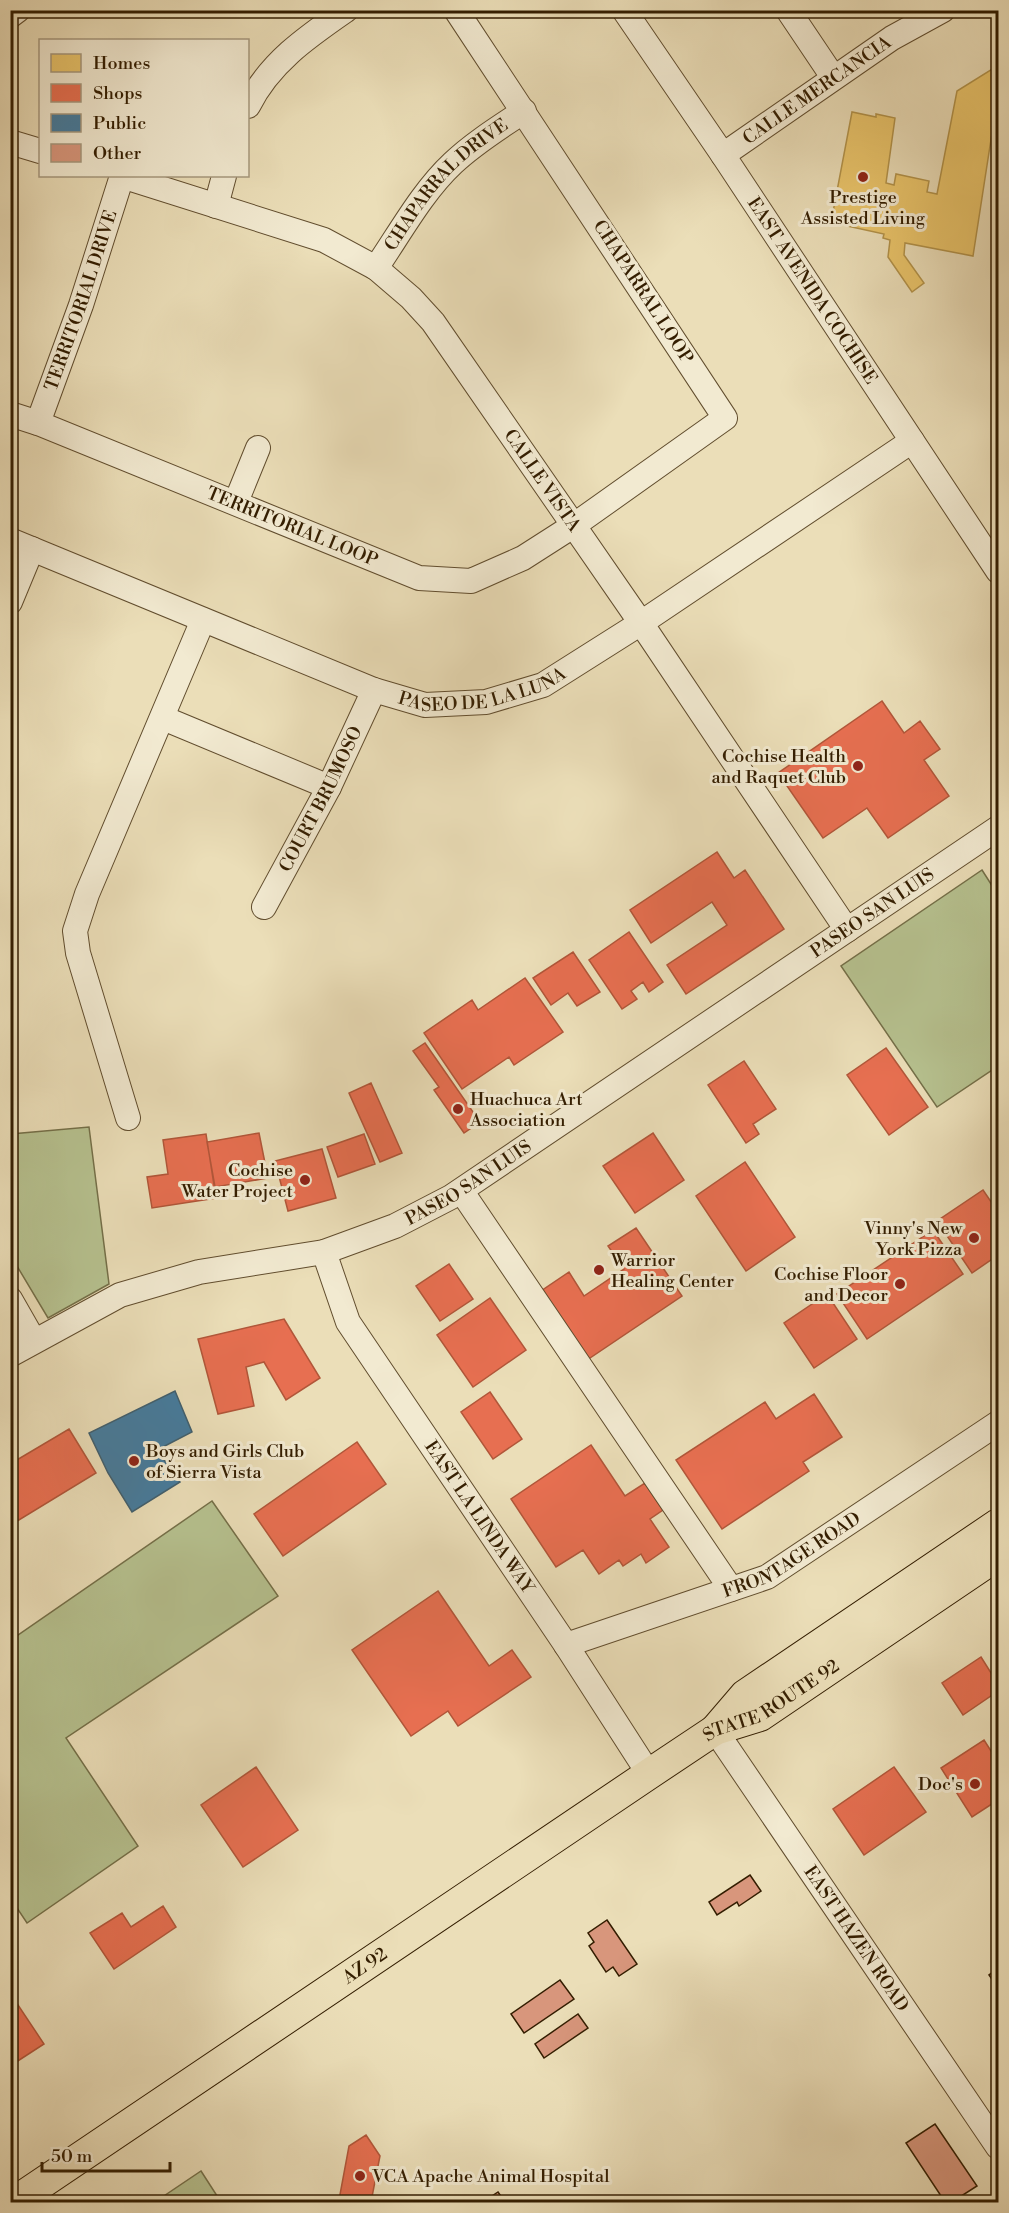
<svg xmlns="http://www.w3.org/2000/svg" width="1009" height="2213" font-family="'Libre Bodoni',serif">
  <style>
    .green { fill: #b6c18f; stroke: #746f48; stroke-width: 1.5 }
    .homes { fill: #e9c46a; stroke: #b2924a; stroke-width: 1.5 }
    .shops { fill: #e76f51; stroke: #b15639; stroke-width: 1.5 }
    .public { fill: #457b9d; stroke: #405f6e; stroke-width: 1.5 }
    .building { fill: #d8967c; stroke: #331d00; stroke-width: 1.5 }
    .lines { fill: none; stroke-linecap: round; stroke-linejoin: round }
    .minor-casing { stroke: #614d2e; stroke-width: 26 }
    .major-casing { stroke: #331d00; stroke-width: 32 }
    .minor { stroke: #f2ead1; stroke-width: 24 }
    .major { stroke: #ebdeb8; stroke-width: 30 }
    .poi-dot { fill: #8f2418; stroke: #f2ead1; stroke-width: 2 }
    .labels { text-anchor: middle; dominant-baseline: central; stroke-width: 6; stroke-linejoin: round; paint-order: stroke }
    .street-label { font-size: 18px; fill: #331d00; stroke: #f2ead1 }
    .poi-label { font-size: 18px; fill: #331d00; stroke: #f2ead1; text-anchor: end }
  </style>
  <rect width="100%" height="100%" fill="#ebdeb8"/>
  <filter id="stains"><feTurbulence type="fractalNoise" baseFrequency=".00333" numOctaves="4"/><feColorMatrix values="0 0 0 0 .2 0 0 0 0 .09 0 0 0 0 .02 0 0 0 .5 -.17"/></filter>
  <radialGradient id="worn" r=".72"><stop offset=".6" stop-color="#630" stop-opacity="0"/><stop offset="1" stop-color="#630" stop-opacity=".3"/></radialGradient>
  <path class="green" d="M982,870L998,895V1066L937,1107L841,966Z
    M89,1127L109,1284L48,1318L11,1256V1134Z
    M212,1501L278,1596L66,1738L138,1846L27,1923L11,1899V1640Z
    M201,2171L221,2202H155Z"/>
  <path class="homes" d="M997,66L998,126L994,120L973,256L905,243L904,255L924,283L912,292L888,257L890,240L883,238L884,234L843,225L833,212L852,112L876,117V114L895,118L886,183L894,185L896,174L929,181L927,192L937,194L957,91Z"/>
  <path class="shops" d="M882,701L904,733L920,721L940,749L924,760L949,796L888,838L867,808L823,838L778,773Z
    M717,852L734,878L745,870L784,929L686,994L667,965L727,925L712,902L651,943L630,910Z
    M629,932L663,982L649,992L643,982L631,991L637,999L622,1009L589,960Z
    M573,952L600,992L577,1006L568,993L551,1005L533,978Z
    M525,978L563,1032L514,1065L509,1057L462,1089L424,1033L472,1000L478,1010Z
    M425,1043L480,1122L464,1133L434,1090L439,1087L413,1051Z
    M886,1048L928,1107L889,1135L847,1075Z
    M744,1061L776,1109L753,1124L759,1134L746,1143L708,1085Z
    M371,1083L402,1153L380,1162L349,1093Z
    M259,1133L268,1178L215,1187L207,1142Z
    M653,1133L684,1180L635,1213L603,1166Z
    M206,1134L216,1198L152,1208L147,1177L168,1174L163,1140Z
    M364,1134L375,1164L338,1177L327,1147Z
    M322,1149L336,1198L288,1211L275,1161Z
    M745,1162L795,1237L746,1271L696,1196Z
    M983,1190L998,1212V1255L972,1273L937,1221Z
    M636,1228L682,1296L587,1360L541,1291L569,1272L584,1296L624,1269L608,1246Z
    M933,1230L963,1274L867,1339L837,1294Z
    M449,1264L473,1299L440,1321L416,1286Z
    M827,1294L857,1339L814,1368L784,1323Z
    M490,1298L526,1350L473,1387L437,1335Z
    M284,1319L320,1378L286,1400L264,1362L246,1367L254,1406L218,1414L198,1339Z
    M490,1392L522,1439L493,1459L461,1412Z
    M814,1394L842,1437L803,1462L809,1471L722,1529L676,1460L765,1402L776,1419Z
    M69,1429L96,1473L14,1523L10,1518V1464Z
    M357,1442L386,1484L283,1556L254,1514Z
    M591,1445L625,1496L645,1483L663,1510L650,1519L669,1547L646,1563L641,1554L623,1566L619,1560L599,1574L583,1550L556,1567L511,1499Z
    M438,1591L489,1666L512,1650L531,1677L458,1726L448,1711L411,1736L352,1650Z
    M981,1657L998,1684V1691L963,1715L942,1683Z
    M984,1740L998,1762V1800L972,1817L941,1768Z
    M256,1767L298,1830L243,1867L201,1805Z
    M894,1767L926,1812L864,1855L833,1809Z
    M163,1906L176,1927L114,1969L90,1933L122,1913L131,1927Z
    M10,1993L44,2044L10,2066Z
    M366,2135L380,2156L371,2202H323L324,2196L339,2200L349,2146Z"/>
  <path class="public" d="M175,1391L192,1432L157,1450L180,1482L132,1512L108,1473L89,1433Z"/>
  <path class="building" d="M750,1875L761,1891L739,1906L737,1902L717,1915L709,1902Z
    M607,1920L637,1964L619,1976L613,1967L606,1972L589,1946L594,1942L588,1933Z
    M998,1968V1988L989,1975Z
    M560,1980L574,1999L524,2033L511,2014Z
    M578,2014L588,2028L544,2058L535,2044Z
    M935,2124L977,2186L952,2202H945L906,2143Z
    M498,2192L505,2202H483Z"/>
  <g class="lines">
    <defs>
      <g id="minor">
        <path id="s1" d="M624,10L723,155L998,571"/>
        <path d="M788,10L833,77"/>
        <path d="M10,16L18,10"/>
        <path d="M248,106C269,63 307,37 346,10"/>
        <path d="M10,142L40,151"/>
        <path id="s2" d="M723,155L892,38L943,10"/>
        <path id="s3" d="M122,176L324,240L376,268L411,298L433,322L641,623L847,930"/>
        <path d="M216,206L224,176"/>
        <path id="s4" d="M376,268C400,233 422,192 453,163C474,143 500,127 524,111"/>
        <path id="s5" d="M10,414L38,423L419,578L471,581L523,558L573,526L725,418L456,10"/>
        <path id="s6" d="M38,423L81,305L122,176"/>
        <path d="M236,502L258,448"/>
        <path id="s7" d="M10,540L374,690L425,705L486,702L543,685L641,623L912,441"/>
        <path d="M10,602L32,549"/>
        <path d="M163,718L329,787"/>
        <path id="s8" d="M264,907L329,787L374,690"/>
        <path d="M128,1118L78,953L75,931L87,894L203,620"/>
        <path d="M462,1192L731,1589"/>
        <path id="s9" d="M324,1252L348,1322L566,1645L649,1774"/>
        <path d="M10,1299L34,1341"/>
        <path id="s10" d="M10,1355L120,1295L199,1272L324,1252L395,1226L451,1197L998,828"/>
        <path id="s11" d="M566,1645L767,1577L998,1423"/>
        <path id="s12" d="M715,1730L998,2147"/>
      </g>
      <g id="major">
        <path d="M715,1730L745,1695L998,1524"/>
        <path id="s13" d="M14,2202L649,1774L715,1730L760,1716L998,1555"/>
      </g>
    </defs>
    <use href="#minor" class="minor-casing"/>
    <use href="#major" class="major-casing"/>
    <use href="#minor" class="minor"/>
    <use href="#major" class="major"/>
  </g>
  <g class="poi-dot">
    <circle cx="863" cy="177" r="6"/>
    <circle cx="858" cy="766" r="6"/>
    <circle cx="458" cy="1109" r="6"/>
    <circle cx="305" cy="1180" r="6"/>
    <circle cx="974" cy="1238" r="6"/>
    <circle cx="599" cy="1270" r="6"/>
    <circle cx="900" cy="1284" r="6"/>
    <circle cx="134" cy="1461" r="6"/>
    <circle cx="975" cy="1784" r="6"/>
    <circle cx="360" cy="2176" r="6"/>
  </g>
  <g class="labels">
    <g class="street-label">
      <text stroke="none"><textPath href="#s2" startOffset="114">CALLE MERCANCIA</textPath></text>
      <text stroke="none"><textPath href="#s4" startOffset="110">CHAPARRAL DRIVE</textPath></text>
      <text stroke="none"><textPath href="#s1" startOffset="338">EAST AVENIDA COCHISE</textPath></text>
      <text transform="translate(643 292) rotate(57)">CHAPARRAL LOOP</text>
      <text stroke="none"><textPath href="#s6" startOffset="130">TERRITORIAL DRIVE</textPath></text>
      <text stroke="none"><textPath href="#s3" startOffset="542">CALLE VISTA</textPath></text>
      <text stroke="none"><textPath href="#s5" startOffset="304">TERRITORIAL LOOP</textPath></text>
      <text stroke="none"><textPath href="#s7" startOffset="506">PASEO DE LA LUNA</textPath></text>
      <text stroke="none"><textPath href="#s8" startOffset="122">COURT BRUMOSO</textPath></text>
      <text stroke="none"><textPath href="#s10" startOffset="981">PASEO SAN LUIS</textPath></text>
      <text stroke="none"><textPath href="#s10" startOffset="495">PASEO SAN LUIS</textPath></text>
      <text stroke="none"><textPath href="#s9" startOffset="309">EAST LA LINDA WAY</textPath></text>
      <text stroke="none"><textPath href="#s11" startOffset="244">FRONTAGE ROAD</textPath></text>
      <text stroke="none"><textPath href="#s13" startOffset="909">STATE ROUTE 92</textPath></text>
      <text stroke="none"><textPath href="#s12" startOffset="252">EAST HAZEN ROAD</textPath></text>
      <text stroke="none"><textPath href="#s13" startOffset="423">AZ 92</textPath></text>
    </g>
    <g class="poi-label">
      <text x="863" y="197" text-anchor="middle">Prestige<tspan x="863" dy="21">Assisted Living</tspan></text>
      <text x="846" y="756">Cochise Health<tspan x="846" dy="21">and Raquet Club</tspan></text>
      <text x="470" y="1099" text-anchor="start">Huachuca Art<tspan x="470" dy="21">Association</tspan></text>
      <text x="293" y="1170">Cochise<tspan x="293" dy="21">Water Project</tspan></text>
      <text x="962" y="1228">Vinny's New<tspan x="962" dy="21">York Pizza</tspan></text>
      <text x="611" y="1260" text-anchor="start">Warrior<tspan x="611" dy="21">Healing Center</tspan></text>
      <text x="888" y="1274">Cochise Floor<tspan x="888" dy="21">and Decor</tspan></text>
      <text x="146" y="1451" text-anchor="start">Boys and Girls Club<tspan x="146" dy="21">of Sierra Vista</tspan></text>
      <text x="963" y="1784">Doc's</text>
      <text x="372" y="2176" text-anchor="start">VCA Apache Animal Hospital</text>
    </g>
  </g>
  <rect width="1009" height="2213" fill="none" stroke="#ebdeb8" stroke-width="36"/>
  <rect x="12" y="12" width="985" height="2189" fill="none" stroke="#331d00" stroke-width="3"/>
  <rect x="18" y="18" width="973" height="2177" fill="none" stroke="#331d00" stroke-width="1.5"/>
  <rect x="39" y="39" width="210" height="138" fill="#f2ead1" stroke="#a6987d" stroke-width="1.5"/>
  <rect x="51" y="54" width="30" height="18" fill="#e9c46a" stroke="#a6987d" stroke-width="1.5"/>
  <text x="93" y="69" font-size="18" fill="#331d00">Homes</text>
  <rect x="51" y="84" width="30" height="18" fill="#e76f51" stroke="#a6987d" stroke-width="1.5"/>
  <text x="93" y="99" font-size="18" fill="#331d00">Shops</text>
  <rect x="51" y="114" width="30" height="18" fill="#457b9d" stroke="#a6987d" stroke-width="1.5"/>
  <text x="93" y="129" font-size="18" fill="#331d00">Public</text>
  <rect x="51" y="144" width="30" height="18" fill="#d8967c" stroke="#a6987d" stroke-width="1.5"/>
  <text x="93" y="159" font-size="18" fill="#331d00">Other</text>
  <path d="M42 2162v9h128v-9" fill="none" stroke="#331d00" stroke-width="3"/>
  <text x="51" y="2162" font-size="18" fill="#331d00" stroke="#f2ead1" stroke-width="4.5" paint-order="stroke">50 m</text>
  <rect width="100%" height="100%" filter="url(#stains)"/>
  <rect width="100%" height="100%" fill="url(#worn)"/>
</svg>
